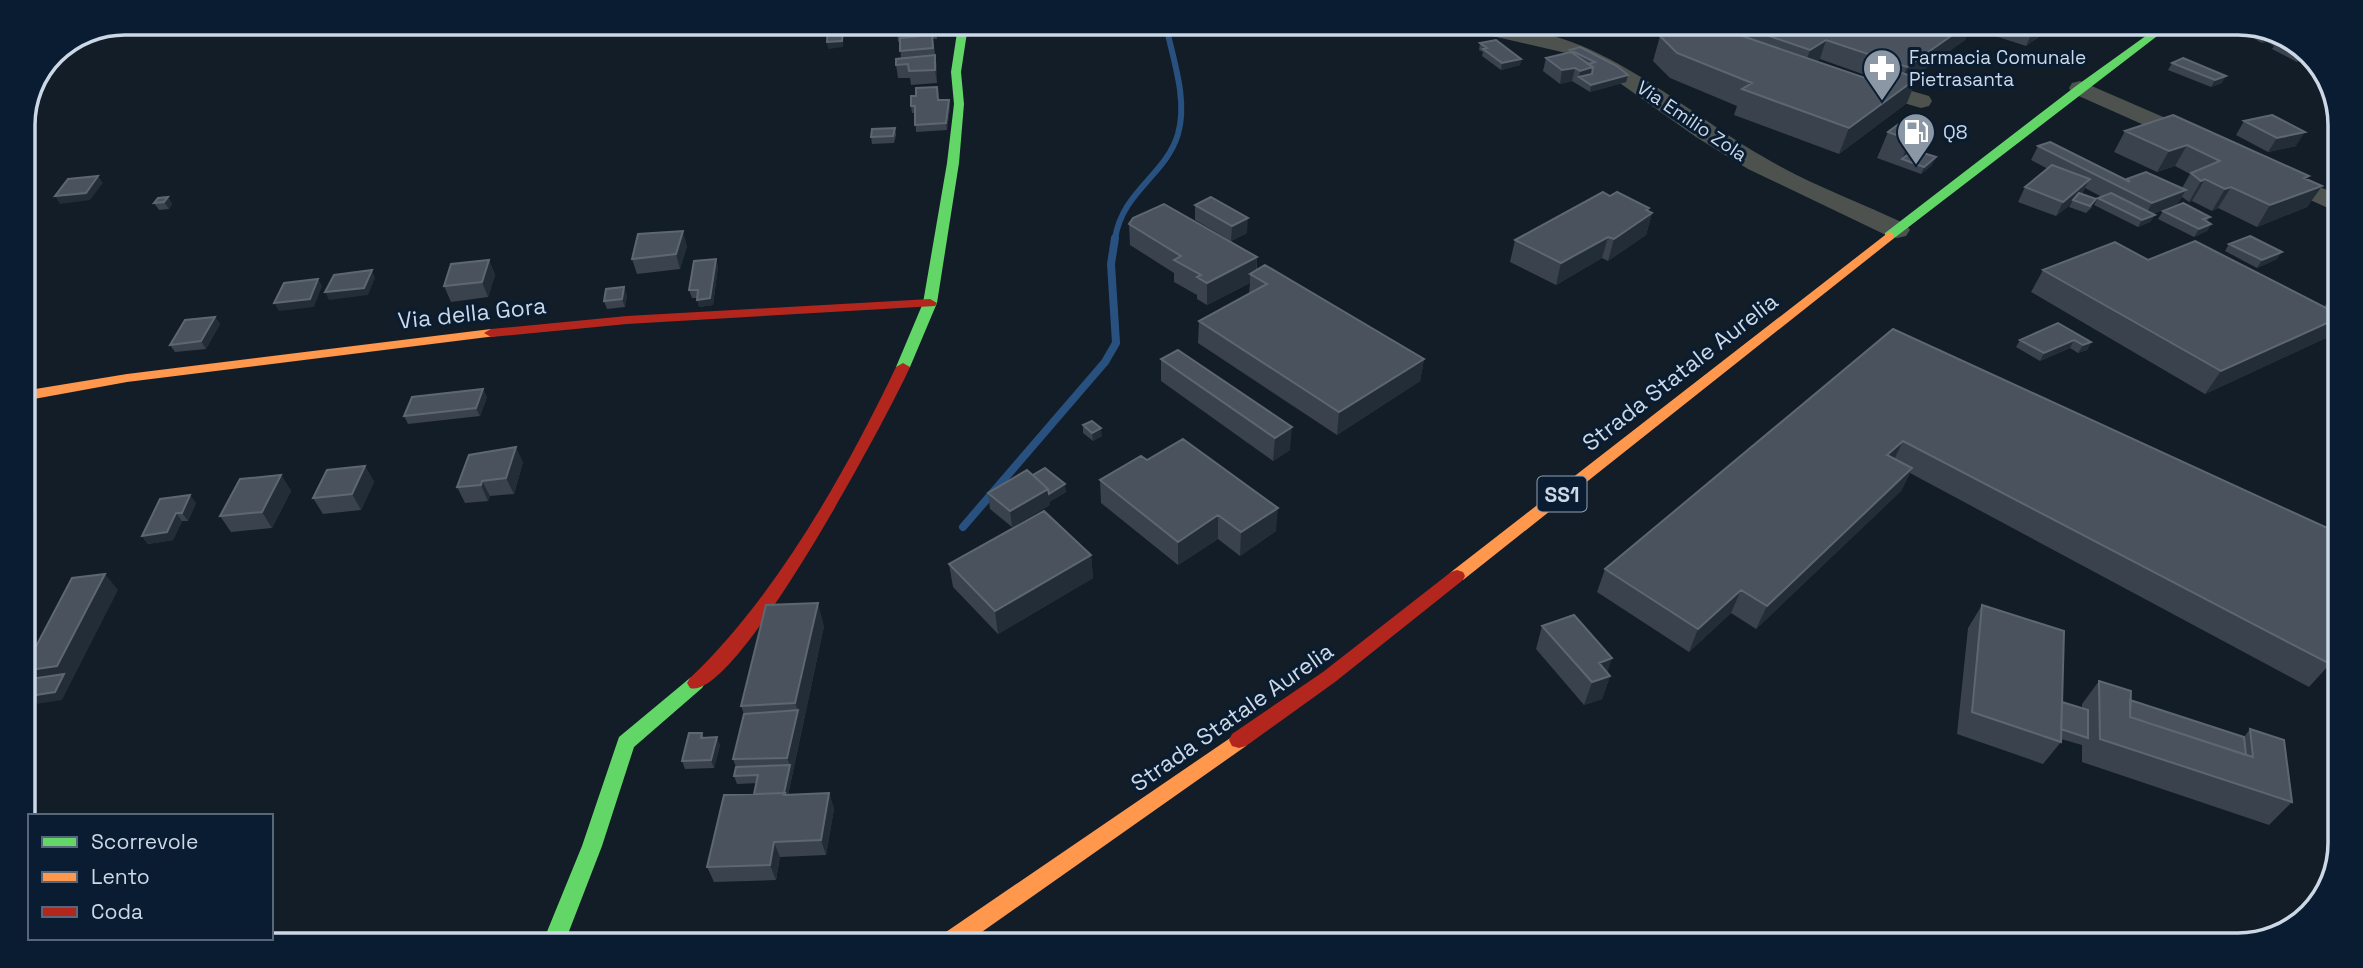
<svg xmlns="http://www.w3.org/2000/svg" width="2363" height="968" font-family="'Space Grotesk',sans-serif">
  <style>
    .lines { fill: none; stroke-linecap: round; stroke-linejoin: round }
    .stream-far1 { stroke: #285180; stroke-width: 6 }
    .stream { stroke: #285180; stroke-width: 8 }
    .street { fill: #4d524e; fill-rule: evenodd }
    .fast { fill: #63d668; fill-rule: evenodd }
    .slow { fill: #ff974d; fill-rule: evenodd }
    .jam { fill: #b3261e; fill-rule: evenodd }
    .wall { fill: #39424d; fill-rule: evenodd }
    .shaded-wall { fill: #232d37 }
    .building { fill: #49525d; stroke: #5d6772; stroke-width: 2 }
    .labels { text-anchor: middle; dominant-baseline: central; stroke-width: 6; stroke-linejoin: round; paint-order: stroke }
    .far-poi-label { font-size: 19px; fill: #ccd8e6; stroke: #091c31; text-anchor: start }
    .far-street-label { font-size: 19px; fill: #ccd8e6; stroke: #091c31 }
    .shield { fill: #091c31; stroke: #92a0b0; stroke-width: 2 }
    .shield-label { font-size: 21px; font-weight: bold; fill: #ccd8e6 }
    .street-label { font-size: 23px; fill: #ccd8e6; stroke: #091c31 }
    .rim { fill: none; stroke: #ccd8e6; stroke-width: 3.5 }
  </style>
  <rect width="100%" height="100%" fill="#121d28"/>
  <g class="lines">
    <path class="stream-far1" d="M1115,239C1122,191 1166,175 1178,134C1188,100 1173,59 1166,26"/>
    <path class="stream" d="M963,527L1105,362L1116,343L1111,264L1115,238"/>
    <path class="street" d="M1472,28C1587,17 1669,102 1762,156C1807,183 1859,202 1906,224L1910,230L1906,236L1897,238L1888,236L1748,169L1696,137L1607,74L1566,53L1475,32Z
      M1867,78L1929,96L1932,101L1929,106L1921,108L1859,90L1856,85L1859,80Z
      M2080,81L2205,135L2209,140L2205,145L2197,147L2189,145L2072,93L2069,88L2072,83Z
      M2275,168L2339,195V213L2266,180L2263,175L2266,170Z"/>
    <path class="fast" d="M958,26H968L961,72L964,104L959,163L937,303L910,367L903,371L896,367L923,303L947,163L954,104L951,72Z
      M2154,30H2165L1893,239H1885V233L2076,86Z
      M696,676L702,678L705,683L702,688L634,747L602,846L566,939H544L582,846L619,737L690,678Z"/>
    <path class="slow" d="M1889,232L1893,233V239L1463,580H1451L1449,576L1451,572Z
      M491,329L496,330L498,333L496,336L127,382L23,401V391L127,374Z
      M1239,732L1246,734L1249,740L1246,746L969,941H940L943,934Z"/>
    <path class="jam" d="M930,299L937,303L935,306L627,324L491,337L484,333L491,329L627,316Z
      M903,363L910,367C890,412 736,703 690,688L687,683L690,678C774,599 846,472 896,367Z
      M1457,570L1463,572L1465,576L1463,580L1335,682L1246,746L1239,748L1232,746L1229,740L1232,734L1323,672L1451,572Z"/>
  </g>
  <path class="wall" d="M896,25L936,26L937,39H933L937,69V83L911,85L910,78H898L896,65L901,59L900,42H898Z
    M972,26H988L987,29H973Z
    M1674,28L1969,29L1965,40L1913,77L1907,103L1839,154L1734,115L1737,106L1670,78L1653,61L1660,36ZM1820,59L1868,76L1865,78L1817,61Z
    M1991,29L2043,30L2040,36L2026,46L1989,34Z
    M2241,30H2277L2313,59L2297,62L2272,49L2274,46L2267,42L2262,43L2240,31Z
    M1480,43L1521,59L1520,65L1501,70L1482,56L1483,52L1479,50Z
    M1570,50L1628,75L1626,82L1590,92L1572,81L1560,84L1543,71L1546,58L1570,52Z
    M2172,63L2222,83L2211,87L2168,70Z
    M2323,69L2326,78L2320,74Z
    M938,100L950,107L947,130L916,132L915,113H912L911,106Z
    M2173,115L2309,176L2307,179L2322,186L2307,207L2257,227L2218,208L2212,211L2192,201L2189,202L2182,197L2177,204L2153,214L2155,215L2150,222L2138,227L2094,205L2098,198L2102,197L2085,188L2082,194L2092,207L2086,213L2069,207L2071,204L2056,216L2018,202L2025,187L2048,169L2031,160L2038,146L2127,180V179L2182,188L2190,174L2175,166L2157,172L2114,152L2125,131Z
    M2244,121L2296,146L2268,152L2236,135Z
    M895,128L896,135L894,143L872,144L871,137Z
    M1922,130L1914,150L1932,165L1921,174L1877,158L1888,132Z
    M168,197L172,204L169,209L159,210L154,203Z
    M1195,205L1247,233L1231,241L1195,220Z
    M2163,211L2210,217L2207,221L2211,224L2207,231L2194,237L2158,219Z
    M1649,212L1652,213L1646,235L1608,261L1602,258L1556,285L1510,262L1515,240Z
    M1129,224L1257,257V270L1424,359L1420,381L1337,435L1198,343L1199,321L1249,294L1250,283L1207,305L1197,299V295L1174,282V273L1130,245Z
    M2229,244L2277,259L2257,268L2225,251Z
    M687,246L680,269L637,274L632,259Z
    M489,260L495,275L488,297L451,302L444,286Z
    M2148,260L2324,307L2334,293L2338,291V322L2326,338L2205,394L2031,292L2043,270Z
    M718,266L713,305L699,307L697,298H692L689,290Z
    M627,295L625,307L607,309L604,301Z
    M215,317L220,324L206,349L175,352L170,345Z
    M2058,323L2091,342L2087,350L2078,353L2070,348L2040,361L2016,347L2020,340Z
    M1893,329L2330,664L2309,687L1910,473L1901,491L1756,629L1731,613L1689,652L1597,592L1605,569Z
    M1178,350L1290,450L1273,461L1161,381V359Z
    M487,397L480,416L408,424L404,416Z
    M1083,425L1102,436L1093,441L1083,433Z
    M1147,460L1276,531L1240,556L1218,539L1178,565L1101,503L1100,480Z
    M523,462L514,494L490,496L488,501L465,503L457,487Z
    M365,466L374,482L361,510L323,514L313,498Z
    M281,475L291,491L272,528L231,532L220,516Z
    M1033,475L1066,492L1049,502L1050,505L1012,527L990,509L988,493Z
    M160,499L196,503L188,521H182L173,540L148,544L142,536Z
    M1091,555L1093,578L998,634L953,587L949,564Z
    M1982,605L2062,702L2082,708V704L2099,681L2130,700L2244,737L2250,729L2292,802L2269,825L2082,762V745L2061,739V742L2043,764L1957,734L1968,628Z
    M824,626L788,795L829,793L834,809L826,855L780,857L776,880L714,882L707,867L754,794L757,783L737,784L734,776L736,767L733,759L744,714L741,706Z
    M1542,626L1610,676L1602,699L1584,705L1536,649Z
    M702,733L704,738L720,745L714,768L685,769L682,761Z"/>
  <path class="shaded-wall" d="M843,25L844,32L843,47L828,49L827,42Z
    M1505,28H1518L1504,31Z
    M1961,29H1969L1965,40L1899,87L1907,67Z
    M2037,30H2043L2040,36L2026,46L2032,33Z
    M2269,30H2273L2267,42L2262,43Z
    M1826,40L1820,59L1803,70L1810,50Z
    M2303,52L2313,59L2297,62Z
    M935,55L937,69V83L935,70Z
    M1521,59L1520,65L1501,70L1502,63Z
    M1593,67L1590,81L1579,77L1580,71Z
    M1575,68L1572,81L1560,84L1562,70Z
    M1628,75L1626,82L1590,92L1591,85Z
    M2226,76L2222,83L2211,87L2215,80Z
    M1917,78L1907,103L1839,154L1849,128Z
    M949,100L950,107L947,130L946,123Z
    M1922,130L1911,157L1902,159L1910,140Z
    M2305,132L2296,146L2268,152L2277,138Z
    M2187,145L2175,166L2157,172L2169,151Z
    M1936,157L1932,165L1921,174L1924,167Z
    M98,176L103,183L90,200L60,204L55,196Z
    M2309,176L2296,196L2322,186L2307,207L2257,227L2270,205L2304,178Z
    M2090,179L2082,193L2074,200H2073L2071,204L2056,216L2063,202Z
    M2205,179L2192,201L2189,202L2201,181Z
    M2231,187L2218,208L2212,211L2225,189Z
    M2186,190L2177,204L2144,218L2152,203Z
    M168,197L172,204L169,209L164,202Z
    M1649,208L1647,216L1652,213L1646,235L1608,261L1614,239L1646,210Z
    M2155,215L2150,222L2138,227L2142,220Z
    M1248,218L1247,233L1231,241L1232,226Z
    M2211,224L2207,231L2194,237L2199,229Z
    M683,231L687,246L680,269L676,254Z
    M1608,237L1602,258L1556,285L1561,263Z
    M2282,252L2277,259L2257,268L2262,260Z
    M1257,257L1256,277L1250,274V283L1207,305V283Z
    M716,259L718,266L713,305L699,307L697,300Z
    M489,260L495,275L488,297L482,282Z
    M372,270L375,278L368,295L329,300L325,292Z
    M318,279L322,286L314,307L279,311L274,303Z
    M624,287L627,295L625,307L622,299Z
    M215,317L220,324L206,349L201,341Z
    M2338,318V322L2326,338L2205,394L2221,371Z
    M2074,340L2070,348L2040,361L2044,353Z
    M2091,342L2087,350L2078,353L2083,345Z
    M1424,359L1420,381L1337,435L1339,412Z
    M483,389L487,397L480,416L476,408Z
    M1292,427L1290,450L1273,461L1275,438Z
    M1101,428L1102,436L1093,441L1092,433Z
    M1903,441L1892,464L1887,455Z
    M516,447L523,462L514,494L506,478Z
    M365,466L374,482L361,510L352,494Z
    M1912,468L1901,491L1756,629L1767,606Z
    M281,475L291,491L272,528L262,512Z
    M482,481L490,496L488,501L481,485Z
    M1065,484L1066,492L1049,502L1050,505L1012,527L1010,511L1048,489Z
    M190,495L196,503L188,521L182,513Z
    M1278,508L1276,531L1240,556L1241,532Z
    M23,513L32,523L23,540Z
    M176,513L182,521L173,540L148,544L142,536Z
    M1218,515V539L1178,565V542Z
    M1091,555L1093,578L998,634L995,611Z
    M105,574L118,590L62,700L23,706V697L37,687L23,671Z
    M1741,590L1731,613L1689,652L1698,629Z
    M818,603L824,626L787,799L782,800L790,765L787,758L798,710L795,703Z
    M1612,658L1606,677L1610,676L1602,699L1584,705L1599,663Z
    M717,737L720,745L714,768L711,760Z
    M829,793L834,809L826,855L821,840Z
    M774,842L780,857L776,880L770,865Z"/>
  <path class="building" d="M843,25L842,41L827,42L828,26Z
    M896,25L935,26L896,29Z
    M1674,28H1719L1865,78L1882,66L1917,78L1849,128L1742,89L1752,83L1677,53L1660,36Z
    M1746,28L1961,29L1907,67L1826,40L1810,50Z
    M2022,29L2037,30L2032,33Z
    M932,35L933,48L900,51V38Z
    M1496,40L1521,59L1502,63L1483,49L1487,48L1480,43Z
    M1580,47L1617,66L1628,75L1591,85L1579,77L1592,74L1593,67L1588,64L1595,62L1570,50Z
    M1571,52L1593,67L1580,71L1575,68L1562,70L1546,58Z
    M935,55V70L909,71L908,64L896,65V59Z
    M2183,58L2226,76L2215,80L2172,63Z
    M937,87L938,100H949L946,123L915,125V106H911V96H916V88Z
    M2173,115L2309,176L2304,178L2322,186L2270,205L2231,187L2225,189L2205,179L2201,181L2191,173L2220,161L2187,145L2169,151L2125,131Z
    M2272,115L2305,132L2277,138L2244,121Z
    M1900,123L1922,130L1910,140L1888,132Z
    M895,128L893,136L871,137L872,129Z
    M2050,142L2130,182L2127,179L2146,172L2186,190L2152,203L2038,146Z
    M1914,150L1936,157L1924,167L1902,159Z
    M2052,165L2090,179L2063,202L2025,187Z
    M98,176L86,193L55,196L68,179Z
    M1603,192L1610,196L1617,192L1649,208L1646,210L1652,213L1614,239L1608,237L1561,263L1515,240Z
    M2079,193L2096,199L2090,206L2073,200Z
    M2111,193L2155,215L2142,220L2098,198Z
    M168,197L164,202L154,203L158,198Z
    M1211,197L1248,218L1232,226L1195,205Z
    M2183,203L2210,217L2203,219L2211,224L2199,229L2163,211Z
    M1164,204L1257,257L1207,283L1197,277L1201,275L1174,260L1181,256L1129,224L1133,218Z
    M683,231L676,254L632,259L638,234Z
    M2250,236L2282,252L2262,260L2229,244Z
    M2195,241L2338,314V318L2221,371L2043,270L2115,242L2148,260Z
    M716,259L710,298L697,300L698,290H689L694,261Z
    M489,260L482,282L444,286L451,264Z
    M1265,265L1424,359L1339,412L1199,321L1267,284L1250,274Z
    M372,270L364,288L325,292L334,275Z
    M318,279L310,299L274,303L284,283Z
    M624,287L622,299L604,301L606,289Z
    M215,317L201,341L170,345L185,320Z
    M2058,323L2091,342L2083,345L2074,340L2044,353L2020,340Z
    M1893,329L2336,532L2335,655L2330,664L1903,441L1887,455L1912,468L1767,606L1741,590L1698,629L1605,569Z
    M1178,350L1292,427L1275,438L1161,359Z
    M483,389L476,408L404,416L412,397Z
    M1092,421L1101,428L1092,433L1083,425Z
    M1183,439L1278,508L1241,532L1218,515L1178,542L1100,480L1141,456L1147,460Z
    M516,447L506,478L482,481L481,485L457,487L469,455Z
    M365,466L352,494L313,498L327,470Z
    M1045,468L1065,484L1049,494L1048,489L1033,475Z
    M1027,470L1048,489L1010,511L988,493Z
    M281,475L262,512L220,516L240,479Z
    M190,495L182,513H176L167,532L142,536L160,499Z
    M1044,511L1091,555L995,611L949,564Z
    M105,574L57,666L23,671L72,578Z
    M818,603L795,703L741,706L766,605Z
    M1982,605L2064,631L2061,742L1972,712Z
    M1574,615L1612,658L1599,663L1610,676L1592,682L1542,626Z
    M64,674L55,692L23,697V680Z
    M2099,681L2131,691L2130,717L2253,757L2250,729L2284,740L2292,802L2100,739Z
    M2130,700L2244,737L2246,755L2130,717Z
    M2062,702L2088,710V738L2061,729Z
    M798,710L787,758L733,759L744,714Z
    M689,733H702L701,738L717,737L711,760L682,761Z
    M790,765L784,793L754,794L758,775L734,776L736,767Z
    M785,793L784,795L829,793L821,840L774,842L770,865L707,867L724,795Z"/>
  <defs>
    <symbol id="pharmacy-pin" viewBox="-11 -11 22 30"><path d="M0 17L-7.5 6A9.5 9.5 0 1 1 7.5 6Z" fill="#8b97a4" stroke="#091c31"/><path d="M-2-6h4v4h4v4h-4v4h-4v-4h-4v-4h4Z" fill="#fff"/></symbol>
    <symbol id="fuel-pin" viewBox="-11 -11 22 30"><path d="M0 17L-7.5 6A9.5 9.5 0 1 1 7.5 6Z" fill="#8b97a4" stroke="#091c31"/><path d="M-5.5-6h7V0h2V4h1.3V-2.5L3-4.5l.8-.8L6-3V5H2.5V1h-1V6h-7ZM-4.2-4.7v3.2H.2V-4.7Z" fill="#fff"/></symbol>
  </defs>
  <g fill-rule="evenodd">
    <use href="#pharmacy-pin" x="1860" y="46" width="44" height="60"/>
    <use href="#fuel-pin" x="1894" y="110" width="44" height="60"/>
  </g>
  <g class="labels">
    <g class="far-poi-label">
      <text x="1909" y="57">Farmacia Comunale<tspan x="1909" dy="22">Pietrasanta</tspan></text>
      <text x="1943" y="132">Q8</text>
    </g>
    <g class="far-street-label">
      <text transform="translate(1692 121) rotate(34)">Via Emilio Zola</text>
    </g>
    <rect class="shield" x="1537.5" y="476.5" width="49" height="35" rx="5"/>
    <g class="shield-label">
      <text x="1562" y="494">SS1</text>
    </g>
    <g class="street-label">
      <text transform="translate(472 313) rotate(-6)">Via della Gora</text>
      <text transform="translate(1680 372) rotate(-38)">Strada Statale Aurelia</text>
      <text transform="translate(1232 717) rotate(-35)">Strada Statale Aurelia</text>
    </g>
  </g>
  <path d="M0 0H2363V968H0ZM125 35H2238A90 90 0 0 1 2328 125V843A90 90 0 0 1 2238 933H125A90 90 0 0 1 35 843V125A90 90 0 0 1 125 35Z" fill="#091c31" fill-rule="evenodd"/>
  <path class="rim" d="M125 35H2238A90 90 0 0 1 2328 125V843A90 90 0 0 1 2238 933H125A90 90 0 0 1 35 843V125A90 90 0 0 1 125 35Z"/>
  <rect x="28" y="814" width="245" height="126" fill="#091c31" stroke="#576779" stroke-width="2"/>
  <rect x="42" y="837" width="35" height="10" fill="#63d668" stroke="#576779" stroke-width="2"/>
  <text x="91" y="849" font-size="21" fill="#ccd8e6">Scorrevole</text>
  <rect x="42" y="872" width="35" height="10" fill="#ff974d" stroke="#576779" stroke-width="2"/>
  <text x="91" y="884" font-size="21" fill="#ccd8e6">Lento</text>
  <rect x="42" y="907" width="35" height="10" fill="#b3261e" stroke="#576779" stroke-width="2"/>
  <text x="91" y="919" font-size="21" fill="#ccd8e6">Coda</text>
</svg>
